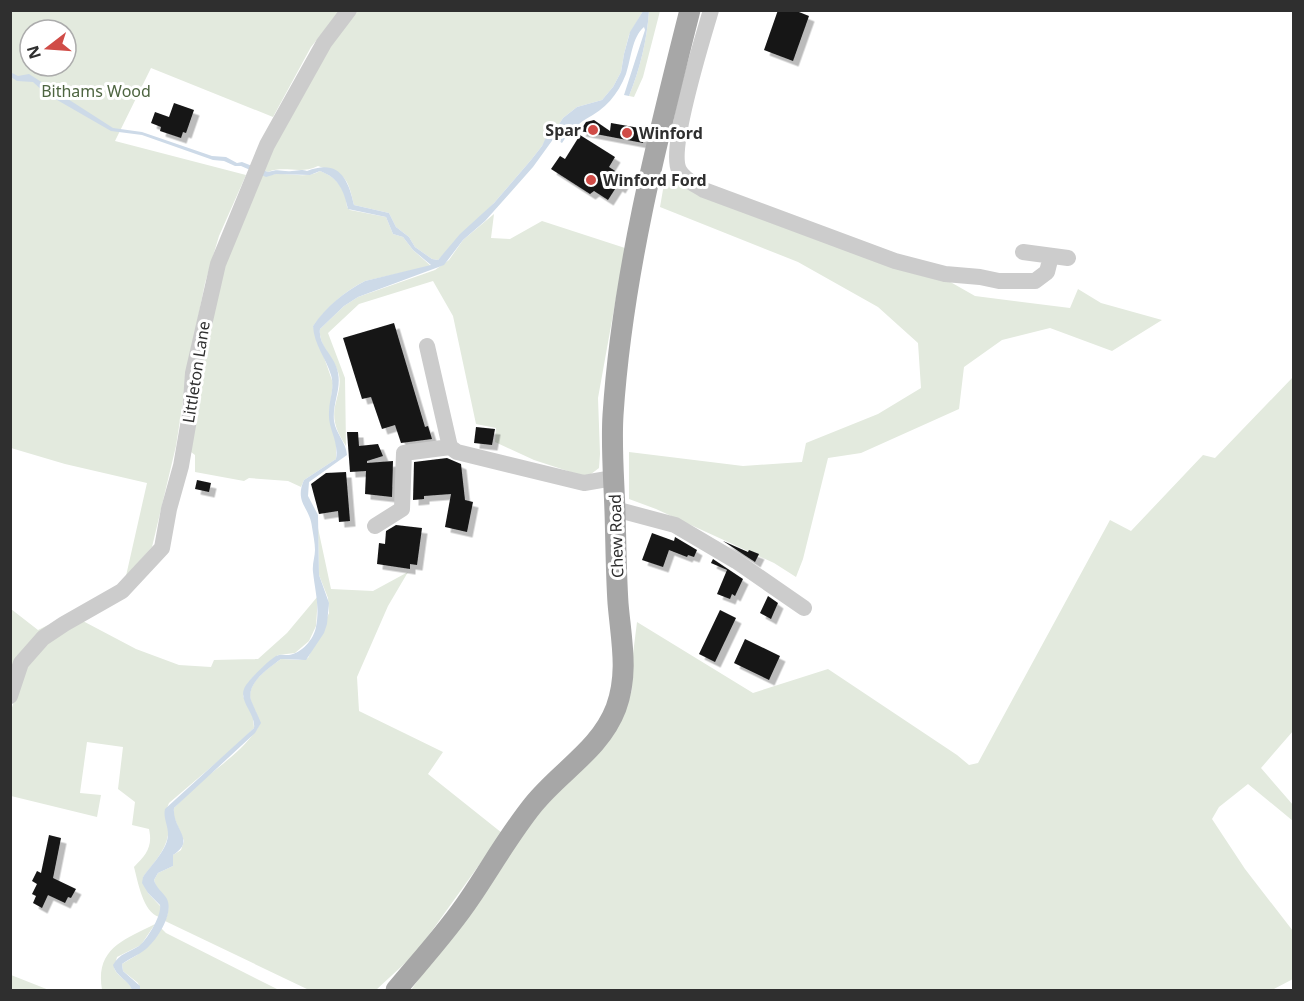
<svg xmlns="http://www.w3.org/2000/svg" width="1304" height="1001" font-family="'Noto Sans',sans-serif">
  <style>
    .green { fill: #e3eade; fill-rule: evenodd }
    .water { fill: #cddae8 }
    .building { fill: #161616; filter: url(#shadow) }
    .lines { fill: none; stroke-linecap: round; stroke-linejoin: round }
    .minor { stroke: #ccc; stroke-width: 16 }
    .major { stroke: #a7a7a7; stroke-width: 21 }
    .poi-dot { fill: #d04c47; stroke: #fff; stroke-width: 2 }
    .labels { text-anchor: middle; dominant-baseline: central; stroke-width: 6; stroke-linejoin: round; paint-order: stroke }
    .park-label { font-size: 16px; fill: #4e6541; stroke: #fff }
    .poi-label { font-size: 16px; font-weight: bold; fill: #2f2f2f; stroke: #fff; text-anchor: start }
    .street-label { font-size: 16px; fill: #2f2f2f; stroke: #fff }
  </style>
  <defs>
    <filter id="shadow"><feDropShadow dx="5.5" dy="5.5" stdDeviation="0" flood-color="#0004"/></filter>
  </defs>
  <rect width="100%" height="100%" fill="#fff"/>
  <path class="green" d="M10,11H340L311,47L273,117L151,68L115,141L246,175L219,236L205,283L189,362L176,446L152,547L126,576L147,483L65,464L11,448ZM30,30H66V66H30Z
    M353,11H643L629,35L624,54L621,72L613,87L602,100L577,107L563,118L556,129L549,133L542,146L531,160L494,203L438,260L432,259L415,247L409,237L396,227L389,213L354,205C347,175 346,176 318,166C300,175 285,165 268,172L260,169L282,124Z
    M649,11H660L643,77L634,97L629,96C640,69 647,40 649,11Z
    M320,171C337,177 346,190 347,207L350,210L386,217L393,234L403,237L413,250L431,266L365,281C343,292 328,307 313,326L333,383L329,414L336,441V459L304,480L301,487L288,481L249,478L244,481L195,472V455L191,452L199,373L227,254L259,174C268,178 273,173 282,174C294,174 309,178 320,171Z
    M665,178L931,271L975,296L1070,308L1078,289L1101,303L1162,320L1112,351L1050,328L1002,340L964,367L959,409L861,453L828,458L803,559L796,577L774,563L656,509L629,499V452L743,466L802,462L806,443L878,414L921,388L918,343L878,307L798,262L660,207Z
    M494,214L491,238L510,239L542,221L625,248L598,398L600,454L599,468L591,474L583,476L534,460L495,442L496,428L476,424L453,316L433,281L359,304L328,333L345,378L346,446C337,432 331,420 336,402C338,393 341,385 339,375C335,358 318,346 320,329L344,306L358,297L435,270L449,260L463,240Z
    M1293,377V731L1261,768L1293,805V821L1248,784L1219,807L1212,819L1245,869L1293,931V979L1272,990H411L523,831L617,727L632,690V662L637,622L753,693L828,669L957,755L969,765L978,763L1110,520L1131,531L1203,455L1215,458Z
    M318,528L331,589L373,591L408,572L388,606L357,677L359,711L443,752L428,774L502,833L416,953L376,990H309L165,921C175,898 159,898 154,880L158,873L173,866V855L181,850L184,841L174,817V808C186,797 196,785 209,775C228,760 248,745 260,724C258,716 254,709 251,701C245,683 269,668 281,659L299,660L308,658L329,613L328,598L319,575Z
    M318,596L316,626L309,641L295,653L278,655L251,679L243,696L253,717L254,728L230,751L169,803C161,821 170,820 168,835C166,850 152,865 143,877L148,893L161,907L159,917C143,912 138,882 134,867C146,855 153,847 149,829L132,825L135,802L118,789L123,747L87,742L80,793L101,795L97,817L11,796V711L19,684L29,664L49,641L81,620L136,649L179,665L211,667L214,660L258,659L287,633Z
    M11,609L38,630L48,625L11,685Z
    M155,924L141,945L117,957L114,968C118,978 129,980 132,990H102C95,949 123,940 155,924Z
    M161,928L166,933L279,990H140L138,983L123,971L122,964L137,955Z
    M11,975L49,990H11Z"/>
  <path class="water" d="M643,11H649C647,40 640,69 629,96L624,95L645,30L644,27C632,37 631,59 626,74C618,95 605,109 586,119C577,124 573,132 563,134L566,137L562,143L554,138L533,167L485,221L463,240L444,265L358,297L344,306L320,329C318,344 331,353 336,366C344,386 332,401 334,421C336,434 346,442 347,455L309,482L308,496L318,515L319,575L329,603L327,624L324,633L306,660L281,659C269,668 246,683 251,700C254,708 258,715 261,723L255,733L174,808C172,829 197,840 173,855V866L158,873L154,880C156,888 163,892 167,899C174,914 157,940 146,949C139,955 130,958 122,964L123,971L140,986V990H132C128,979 116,977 113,965C120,953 128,953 139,946C147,940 162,915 160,905L148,893L142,883L143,877C152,864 168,849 168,834C168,825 163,818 165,809L254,728C256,714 239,702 244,689C246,682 269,660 276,656C280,654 284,655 289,655C302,653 314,639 316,627C320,607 315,591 313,572C312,564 315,557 315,550C315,543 313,534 312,527C310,507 294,503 304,480L336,459C339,440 328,430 329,413C329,399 335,388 331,375C326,358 314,345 313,326C326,307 344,292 365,281L431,265L413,250L403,237L393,234L386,217L348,209C344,191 339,178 320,171L310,175L276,174L266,177L241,166H235L224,161L213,160L142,135L111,131L45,93L33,82L17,81L11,77L10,72L18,76L29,74L113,128L142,132L212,156L226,157L237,163L242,162L268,172C280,168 281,172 292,171C298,171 300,169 307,171C338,159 348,177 354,205L389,213L396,227L409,237L415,247L432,259L438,260L460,234L494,203L531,160L542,146L548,133L556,129L563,118L577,107L602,100L613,87L621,72L624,54L630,32Z"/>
  <path class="building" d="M778,10H794L809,16L793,61L764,50Z
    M174,103L194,110L186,133L183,132L181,138L160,131L161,127L151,123L155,112L169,117Z
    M594,120L610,131L611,123L645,129L643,143L580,131L586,122Z
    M580,135L615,157L609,167L626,178L620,188L617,186L608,200L594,191L590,194L551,169L560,156L565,159Z
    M394,323L425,427L428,426L432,439L401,443L395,425L382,429L371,397L362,399L343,338Z
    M476,427L495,429L492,445L474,443Z
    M347,432H358L359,446L378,444L383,456L367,461V463L393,461L392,497L365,494L366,471L350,472Z
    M447,458L461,464L465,500L473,502L467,532L445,527L451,494L424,496V499L413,500L414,462Z
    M346,472L350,521L339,522L338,511L319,514L311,484L326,473Z
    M197,480L211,483L209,492L195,489Z
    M396,525L422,528L417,565L410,564V569L377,564L379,543L385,544L386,531Z
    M652,533L674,541L675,537L697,550L694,557L688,555L687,557L669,550L663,567L642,560Z
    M723,541L748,552L749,550L759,554L755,562Z
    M713,559L743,579L735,596L732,594L730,599L717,594L727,570L711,563Z
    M768,596L778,603L771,619L760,613Z
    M720,610L736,618L715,662L699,654Z
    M745,639L780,656L769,680L734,663Z
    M49,835L61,838L53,878L76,889L71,898L68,897L65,903L48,895L42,908L33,903L36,896L32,894L37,884L32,881L37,871L41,873Z"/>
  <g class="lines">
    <path class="minor" d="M711,10C703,38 668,148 679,170C684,180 695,184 704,190L895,261L945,274L980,277L999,281H1035L1047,272L1051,256
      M1023,252L1068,258
      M427,346L450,447L457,452L584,483L613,478
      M615,509L675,525L736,561L804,608
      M375,526L402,509L404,453L450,447
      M10,696L21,663L43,638L64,624L122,591L162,548L169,509L181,466L190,414L193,373L218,264L267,145L324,43L349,10"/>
    <path class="major" d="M396,990C421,960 448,931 470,898C491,867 509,835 533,805C560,771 600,750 616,708C629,673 621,639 618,603C616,572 616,542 615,512C614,480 611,447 613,415C622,278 656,144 690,10"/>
  </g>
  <g class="poi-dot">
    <circle cx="593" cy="130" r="6"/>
    <circle cx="627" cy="133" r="6"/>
    <circle cx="591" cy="180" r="6"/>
  </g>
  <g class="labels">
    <g class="park-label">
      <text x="96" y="91">Bithams Wood</text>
    </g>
    <g class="poi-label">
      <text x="581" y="130" text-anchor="end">Spar</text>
      <text x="639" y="133">Winford</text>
      <text x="603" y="180">Winford Ford</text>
    </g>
    <g class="street-label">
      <text transform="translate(196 372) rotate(-81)">Littleton Lane</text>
      <text transform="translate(616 536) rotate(-92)">Chew Road</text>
    </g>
  </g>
  <rect width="1304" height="1001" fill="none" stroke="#2f2f2f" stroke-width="24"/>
  <g transform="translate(48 48) rotate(253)"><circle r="28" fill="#ffffff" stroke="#acacac" stroke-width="1.5"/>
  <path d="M0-4.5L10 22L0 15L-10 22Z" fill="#d04c47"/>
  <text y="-9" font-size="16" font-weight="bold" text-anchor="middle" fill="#2f2f2f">N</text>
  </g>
</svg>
